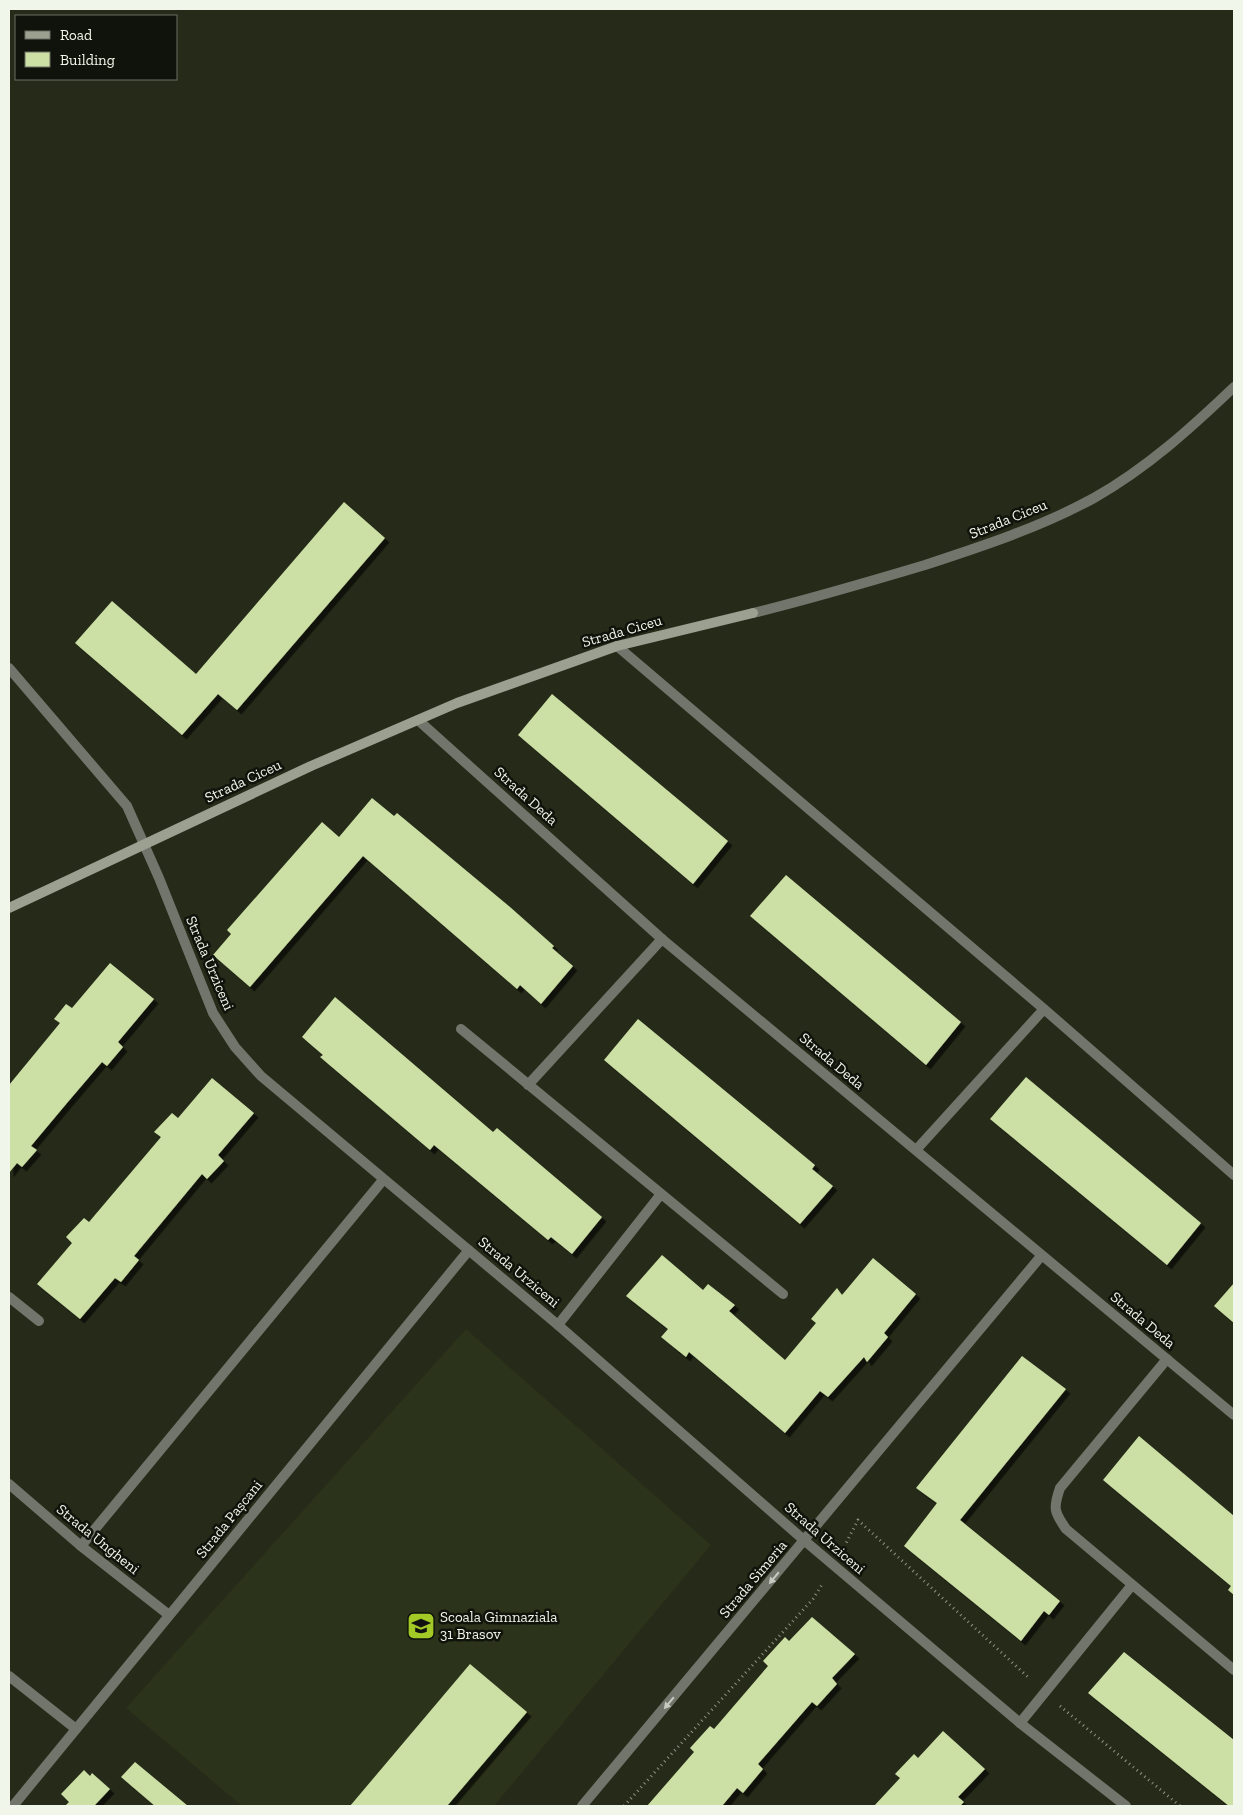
<svg xmlns="http://www.w3.org/2000/svg" width="1243" height="1815" font-family="'Zilla Slab',serif">
  <style>
    .built { fill: #2b331a }
    .building { fill: #ccdfa5; filter: url(#shadow) }
    .lines { fill: none; stroke-linecap: round; stroke-linejoin: round }
    .path { stroke: #8f9485; stroke-width: 3; stroke-dasharray: 1 4; stroke-linecap: butt }
    .lane { stroke: #72756c; stroke-width: 10 }
    .street { stroke: #72756c; stroke-width: 10 }
    .secondary { stroke: #9ba091; stroke-width: 10 }
    .oneway { fill: #c5c9be }
    .labels { text-anchor: middle; dominant-baseline: central; stroke-width: 5; stroke-linejoin: round; paint-order: stroke }
    .street-label { font-size: 15px; fill: #f1f6ea; stroke: #10130b }
    .poi-label { font-size: 15px; fill: #f1f6ea; stroke: #10130b; text-anchor: start }
  </style>
  <defs>
    <filter id="shadow"><feDropShadow dx="4.5" dy="4.5" stdDeviation="0" flood-color="#0009"/></filter>
  </defs>
  <rect width="100%" height="100%" fill="#262b19"/>
  <path class="built" d="M466,1329L711,1545L494,1806H242L126,1708Z"/>
  <path class="building" d="M344,502L385,538L237,710L218,694L182,735L75,643L112,601L196,674Z
    M552,694L728,841L693,884L518,735Z
    M372,798L394,816L397,813L510,907L554,946L552,948L573,966L541,1004L520,985L517,989L363,856L250,987L213,955L231,934L227,930L322,822L339,837Z
    M786,875L961,1022L926,1065L750,916Z
    M110,963L154,999L118,1042L123,1047L107,1066L102,1062L67,1103L31,1146L37,1150L22,1167L17,1163L9,1173V1085L60,1023L54,1019L66,1004L72,1008Z
    M335,997L493,1132L497,1128L602,1217L572,1254L551,1237L548,1240L434,1145L430,1150L320,1057L323,1055L302,1037Z
    M638,1019L815,1165L812,1169L833,1186L800,1224L604,1060Z
    M1026,1077L1201,1223L1167,1265L990,1119Z
    M212,1078L254,1113L218,1155L224,1161L207,1179L202,1174L134,1256L139,1260L121,1282L115,1278L80,1319L37,1284L72,1243L66,1237L84,1218L89,1222L161,1137L154,1132L172,1113L178,1118Z
    M662,1255L703,1290L708,1284L735,1305L729,1311L785,1360L816,1323L811,1319L837,1288L842,1295L873,1258L916,1294L884,1333L888,1337L867,1362L864,1357L828,1397L820,1391L785,1433L689,1352L686,1357L661,1337L668,1329L626,1296Z
    M1234,1283V1323L1214,1306Z
    M1022,1356L1066,1389L960,1520L1060,1601L1049,1615L1044,1611L1021,1641L904,1546L937,1503L916,1488Z
    M1139,1436L1234,1516V1595L1228,1590L1231,1586L1103,1480Z
    M812,1617L855,1654L832,1678L837,1684L817,1706L812,1702L758,1764L763,1769L743,1793L737,1788L722,1806H647L694,1752L690,1748L710,1726L714,1729L768,1666L763,1661L785,1637L789,1641Z
    M1124,1652L1234,1740V1806H1229L1088,1693Z
    M470,1664L527,1712L447,1806H350Z
    M943,1731L985,1769L958,1797L964,1802L960,1806H874L900,1778L895,1774L914,1754L918,1758Z
    M135,1762L188,1806H155L121,1777Z
    M84,1770L90,1776L92,1773L110,1789L94,1806H65L69,1802L61,1794Z"/>
  <g class="lines">
    <path class="path" d="M844,1547L858,1520L1029,1678
      M1060,1706L1180,1806
      M624,1806L813,1599L823,1583"/>
    <path class="lane" d="M753,613C811,599 868,582 925,565C983,546 1041,527 1094,498C1147,468 1191,428 1234,387
      M461,1029L783,1294
      M528,1085L662,939
      M9,1297L39,1321
      M558,1325L661,1194
      M1167,1359L1060,1488C1053,1508 1054,1512 1066,1529L1234,1670
      M81,1546L383,1180
      M9,1676L76,1729
      M1020,1723L1132,1585"/>
    <path class="street" d="M617,646L1044,1009L1234,1175
      M9,668L127,806L159,878L213,1013L235,1047L261,1076L558,1325L805,1541L1020,1723L1126,1806
      M418,720L662,939L1234,1415
      M916,1150L1044,1009
      M9,1484L81,1546L169,1615
      M13,1806L469,1250
      M582,1806L1042,1255"/>
    <path class="secondary" d="M9,908L311,766L457,703L617,646L753,613"/>
  </g>
  <defs><path id="oneway-solid" d="M-6-.8H1V-3.2L6.5 0L1 3.2V.8H-6Z" transform="scale(1.25)"/></defs>
  <g class="oneway">
    <use href="#oneway-solid" transform="translate(774 1578) rotate(130)"/>
    <use href="#oneway-solid" transform="translate(669 1703) rotate(130)"/>
  </g>
  <defs>
    <symbol id="school-square" viewBox="-11 -11 22 22"><rect x="-9" y="-9" width="18" height="18" rx="4" fill="#a3c926" stroke="#10130b"/><path d="M0-5L7-2L0 1L-7-2ZM-4 1L0 2.5L4 1V4Q0 6-4 4Z" fill="#111"/></symbol>
  </defs>
  <g fill-rule="evenodd">
    <use href="#school-square" x="405" y="1610" width="32" height="32"/>
  </g>
  <g class="labels">
    <g class="street-label">
      <text transform="translate(1008 519) rotate(-22)">Strada Ciceu</text>
      <text transform="translate(622 631) rotate(-16)">Strada Ciceu</text>
      <text transform="translate(243 781) rotate(-25)">Strada Ciceu</text>
      <text transform="translate(526 796) rotate(42)">Strada Deda</text>
      <text transform="translate(210 963) rotate(67)">Strada Urziceni</text>
      <text transform="translate(832 1061) rotate(40)">Strada Deda</text>
      <text transform="translate(519 1272) rotate(40)">Strada Urziceni</text>
      <text transform="translate(1143 1320) rotate(40)">Strada Deda</text>
      <text transform="translate(229 1519) rotate(-51)">Strada Pașcani</text>
      <text transform="translate(825 1538) rotate(41)">Strada Urziceni</text>
      <text transform="translate(98 1539) rotate(39)">Strada Ungheni</text>
      <text transform="translate(753 1579) rotate(-50)">Strada Simeria</text>
    </g>
    <g class="poi-label">
      <text x="440" y="1617">Scoala Gimnaziala<tspan x="440" dy="17">31 Brasov</tspan></text>
    </g>
  </g>
  <rect width="1243" height="1815" fill="none" stroke="#f1f6ea" stroke-width="20"/>
  <rect x="15" y="15" width="162" height="65" fill="#10130b" stroke="#6a6e64"/>
  <rect x="25" y="31" width="25" height="8" fill="#9ba091" stroke="#6a6e64"/>
  <text x="60" y="40" font-size="15" fill="#f1f6ea">Road</text>
  <rect x="25" y="52" width="25" height="15" fill="#ccdfa5" stroke="#6a6e64"/>
  <text x="60" y="65" font-size="15" fill="#f1f6ea">Building</text>
</svg>
